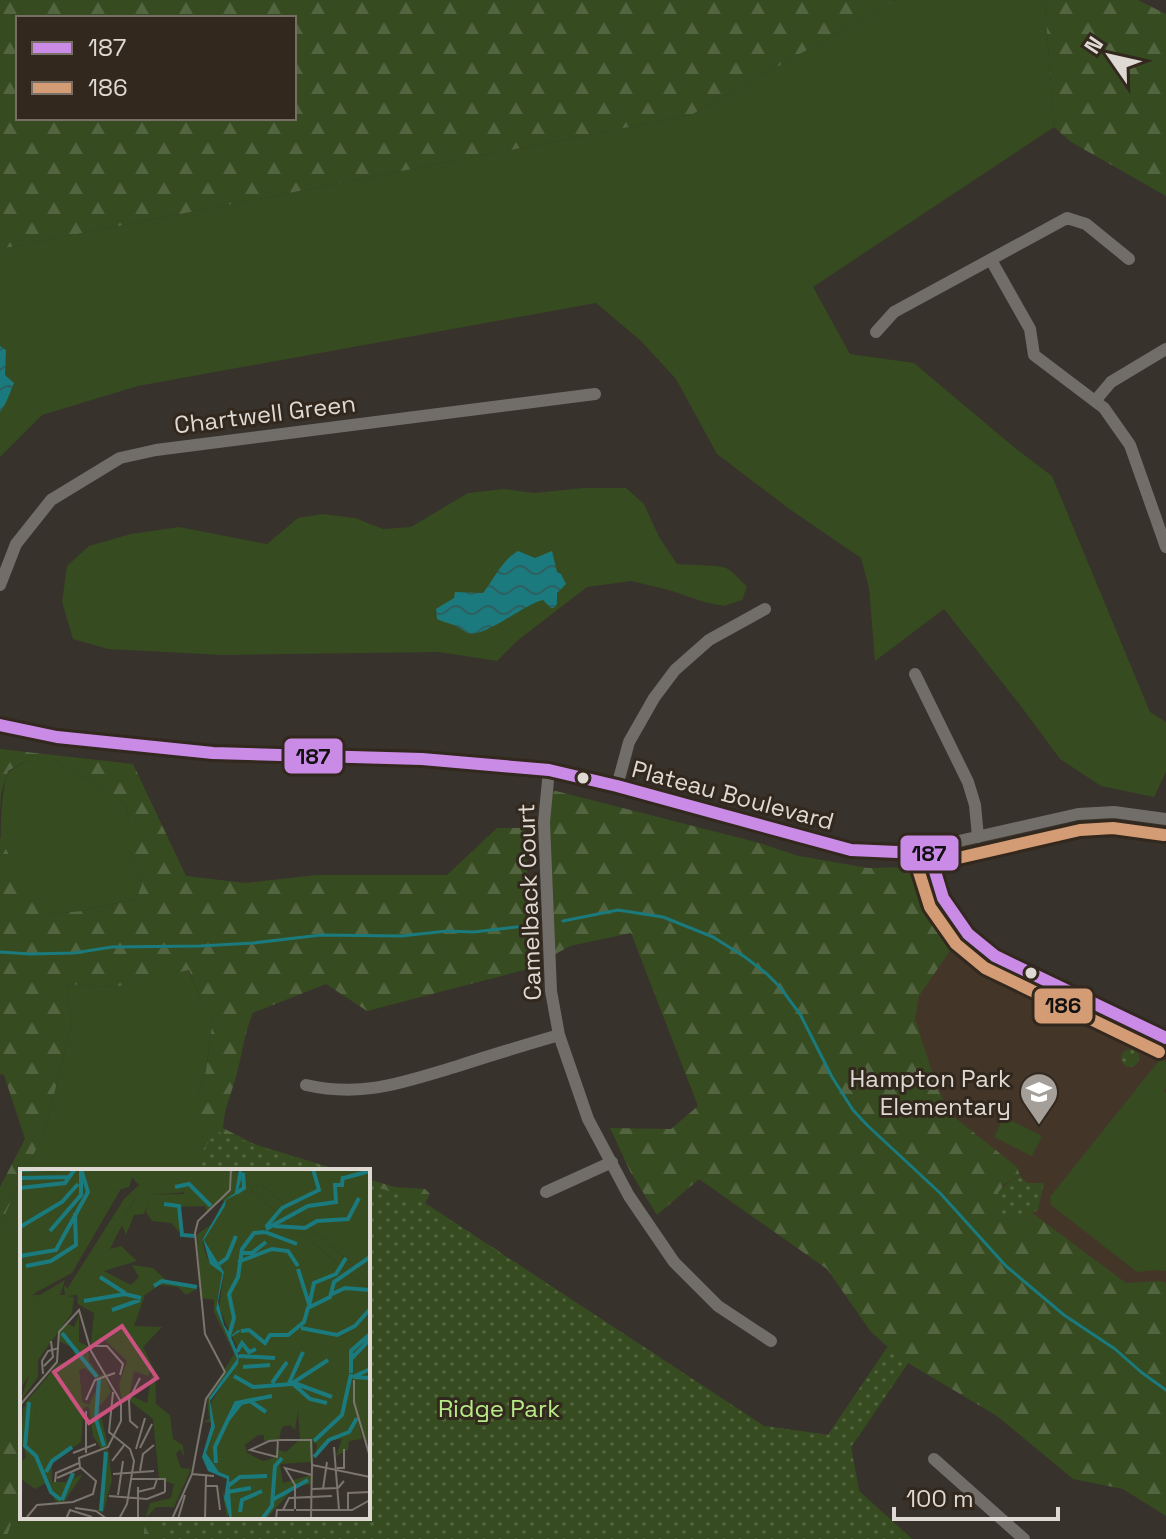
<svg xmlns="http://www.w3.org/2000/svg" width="1166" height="1539" font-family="'Space Grotesk',sans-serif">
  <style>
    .built { fill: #433629 }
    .green { fill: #364b20 }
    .forest { fill: url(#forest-firs); fill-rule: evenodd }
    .park { fill: url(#park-dots) }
    .water { fill: url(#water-waves) }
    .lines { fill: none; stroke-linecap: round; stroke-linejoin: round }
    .stream { stroke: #1b7a7d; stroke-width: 3 }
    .minor { stroke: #716d68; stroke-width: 12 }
    .bus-1-casing { stroke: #32281e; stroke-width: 18 }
    .bus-2-casing { stroke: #32281e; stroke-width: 18 }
    .bus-1 { stroke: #ca8be6; stroke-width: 12 }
    .bus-2 { stroke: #d39c74; stroke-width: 12 }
    .bus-dot { fill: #dfd9d3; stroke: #32281e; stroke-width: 3 }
    .labels { text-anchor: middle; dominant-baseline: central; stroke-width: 6; stroke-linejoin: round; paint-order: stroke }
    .street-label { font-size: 24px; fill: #dfd9d3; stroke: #32281e }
    .poi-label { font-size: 24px; fill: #dfd9d3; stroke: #32281e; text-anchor: end }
    .park-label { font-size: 24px; fill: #b6ea86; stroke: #32281e }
    .inset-river { fill: none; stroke: #1b7a7d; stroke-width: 4 }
    .inset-road { fill: none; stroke: #7b756f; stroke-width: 2 }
    .view { fill: #cb527f; fill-opacity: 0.15; stroke: #cb527f; stroke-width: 4 }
    .inset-edge { fill: none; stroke: #dfd9d3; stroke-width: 4 }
    .line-badge { stroke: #32281e; stroke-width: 3 }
    .pale-badge-label { font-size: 22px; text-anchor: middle; font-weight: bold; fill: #111 }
  </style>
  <defs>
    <pattern id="forest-firs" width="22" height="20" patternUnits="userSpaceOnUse" patternTransform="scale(2)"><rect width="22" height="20" fill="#364b20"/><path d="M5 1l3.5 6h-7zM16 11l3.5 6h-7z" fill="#536440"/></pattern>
    <pattern id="park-dots" width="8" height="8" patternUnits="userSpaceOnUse" patternTransform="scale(2)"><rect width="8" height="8" fill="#364b20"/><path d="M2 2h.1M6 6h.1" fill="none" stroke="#536440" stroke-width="1.8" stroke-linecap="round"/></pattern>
    <pattern id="water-waves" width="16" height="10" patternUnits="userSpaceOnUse" patternTransform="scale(2)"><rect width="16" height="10" fill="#1b7a7d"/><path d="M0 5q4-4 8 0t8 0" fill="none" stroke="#2d6061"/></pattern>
  </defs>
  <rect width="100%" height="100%" fill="#38322c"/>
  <path class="built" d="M948,937L963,952L985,969L1166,1059V1299H1139L1013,1240L896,1021Z"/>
  <path class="green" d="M896,0H1037L1045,5L1054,127L813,287L850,354L914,363L1015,448L1052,476L1150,712L1166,722V772L1154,797L1101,786L1060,759L1020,705L944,609L875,661L869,588L861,558L788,508L717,454L676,379L641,341L596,303L138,386L42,415L0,457V249L691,115Z
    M584,488H626L644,504L659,537L677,564C688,565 719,565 726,568C734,572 740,580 747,587L742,600L724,606L704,602L669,590L631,581L587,587L517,641L497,661L439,652L223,655L108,649L73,639L62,602L67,566L89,546L131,534L179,527L267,544L298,518L322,514L355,518L383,529L411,527L468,493L504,489L534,493Z
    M28,760H55L112,794L126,805L129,821V849L142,884L136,899L82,911L49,914C35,893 10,863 1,840C0,821 2,790 8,772Z
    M188,969L200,997L213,1016L206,1071L198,1097L216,1131L189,1171H25L44,1134L72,1023L66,984L114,987Z
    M1161,1058L1166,1062V1088L1164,1091L1166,1093V1271L1156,1270L1137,1272L1051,1205L1050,1197Z
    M1004,1117L1042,1136L1032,1156L994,1137Z
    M22,1176V1517H160L162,1539H0V1226Z"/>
  <path class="forest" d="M0,0H896L691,115L0,249ZM18,18H294V118H18Z
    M1037,0H1138L1166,14V196L1071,142L1054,127L1045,5Z
    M0,749L133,764L186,876L246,883L317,875H447L497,828H525L532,968L367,1011L326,984L253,1013C244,1034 242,1055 236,1077C231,1094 224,1110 223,1128L254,1144L342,1171H185L189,1166L198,1133V1097L206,1071L213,1017L200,997L189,970L114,987L66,984L72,1023L44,1134L25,1171H22V1176L0,1226V1187L25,1139L4,1075L0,1074V837L9,855L49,914L82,911L136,899L142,884L129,849V821L126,805L112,794L55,760H28L8,771L1,794L0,812Z
    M552,790L756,842L799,856L868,868L913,867L931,910L956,942L919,996L915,1019L938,1090L954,1117L1017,1167L1020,1176L1002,1185L1004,1220L1032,1213L1126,1283L1160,1281L1166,1283V1516L1123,1489L1073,1479L997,1416L908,1363L851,1447L859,1491L912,1539H143L146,1517H368V1179L395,1187L425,1189L430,1194L425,1203L764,1426L828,1435L888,1347L871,1332L827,1269L699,1179L657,1215L630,1171L610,1128L671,1129L698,1106L631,933L570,946L552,956L548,822Z
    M22,1418C22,1464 21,1495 6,1539H0V1442L19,1419Z"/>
  <path class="park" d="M1121 1058a9 9 0 1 1 18 0a9 9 0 1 1-18 0Z
    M216,1131L331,1171H189Z
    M1020,1176L1027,1183H1044L1038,1210L1032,1213L1004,1220C991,1194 997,1188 1020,1176Z
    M368,1184L424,1203L764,1426L828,1435L888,1346L908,1363L851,1447L859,1491L912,1539H162L160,1517H368Z"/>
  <path class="water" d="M0,346L6,350L5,375L14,383C10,392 7,403 0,412Z
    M518,551L535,558L552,551L557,572L561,574L566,584L557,593V604L554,608H551L543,600C524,604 484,639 467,633C463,631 460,628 456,626C449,623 443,622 437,619L436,609L454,598L455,592L483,593C495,578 501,561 518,551Z"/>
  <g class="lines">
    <path class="stream" d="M563,921L618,910L663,917L713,937L745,957L767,974L779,986L800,1014L832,1077L853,1110L867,1125L940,1193L1006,1266L1064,1315L1115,1349L1141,1372L1166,1390
      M0,952L30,954L74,953L112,947L200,946L253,943L321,935L401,936L447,931L474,932L525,926"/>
    <path class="minor" d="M991,260L1030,329L1034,355L1104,408L1130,445L1166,547
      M876,332L894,312L1067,218L1086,224L1129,259
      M1095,401L1111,382L1166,349
      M0,585L16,544L51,500L120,458L156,450L595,394
      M915,674L968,782L975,805L978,837
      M0,725L57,737L213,753L422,759L549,770L617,786L851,850L897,852L928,848L1078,814L1114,812L1166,819
      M549,770L544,822L551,991L559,1035L588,1119L629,1196L674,1262L718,1306L771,1341
      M617,786L629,742L654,698L675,670L709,640L765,609
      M928,848L943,898L968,934L995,956L1166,1038
      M306,1085C363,1098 404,1082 458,1066C491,1055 525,1045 559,1035
      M546,1192L612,1162
      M934,1459L1024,1539"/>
    <defs>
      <path id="bus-1" d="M0,725L57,737L213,753L422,759L549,770L617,786L851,850L897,852L928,848L943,898L968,934L995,956L1166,1038"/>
      <path id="bus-2" d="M913,853L930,907L956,944L985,968L1159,1052
        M932,864L1080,830L1113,828L1164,835"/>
    </defs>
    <use href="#bus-1" class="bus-1-casing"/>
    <use href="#bus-2" class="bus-2-casing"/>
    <use href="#bus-1" class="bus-1"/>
    <use href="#bus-2" class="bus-2"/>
  </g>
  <defs>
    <symbol id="school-pin" viewBox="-11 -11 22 30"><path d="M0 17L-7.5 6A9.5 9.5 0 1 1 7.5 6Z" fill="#a59f99" stroke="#32281e"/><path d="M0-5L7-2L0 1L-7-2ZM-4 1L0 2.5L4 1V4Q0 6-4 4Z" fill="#fff"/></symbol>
  </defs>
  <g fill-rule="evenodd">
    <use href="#school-pin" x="1017" y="1070" width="44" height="60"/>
  </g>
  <g class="bus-dot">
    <circle cx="583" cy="778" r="7"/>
    <circle cx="1031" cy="973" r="7"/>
  </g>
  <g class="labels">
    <g class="street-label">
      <text transform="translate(265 414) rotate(-7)">Chartwell Green</text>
      <text transform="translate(733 795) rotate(15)">Plateau Boulevard</text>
      <text transform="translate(529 902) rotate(-92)">Camelback Court</text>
    </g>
    <g class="poi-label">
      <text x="1011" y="1078">Hampton Park<tspan x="1011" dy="28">Elementary</tspan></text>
    </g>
    <g class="park-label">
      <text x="499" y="1408">Ridge Park</text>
    </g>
  </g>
  <g transform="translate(20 1169)">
    <rect width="350" height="350" fill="#38322c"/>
    <path d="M115,12L157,13L167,17V23L117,27L56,126L47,127L54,128L52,144L18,191V208L0,233L9,206V130L15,126H45L44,119L45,116L47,120L104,30L119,16ZM240,14L350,111V122L230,21ZM57,128L80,141L75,168L90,164L133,199L128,207L114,202L108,232L102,233L99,215L107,192L85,171L71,175L74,144L58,135ZM327,178H331V206L314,201L306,181L324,191ZM61,189L64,197L16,237L14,273L8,278L0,269L6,233L38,195Z" fill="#364b20"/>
    <path d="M0,0H210L211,20L212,0L221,6L222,0H350V111L240,14L230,21L350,122V287L336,236L342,270L329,272L328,281L316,287L322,270L310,271L295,289L297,275L293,273L292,293L260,295L263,314L291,306V315L275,318L246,350H212L211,340L207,349L202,321L209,338V307L199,303L186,284L195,258L190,235L221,187L199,139L204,103L184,71L206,33L202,31L187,43L185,37L160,38L159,63L151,54L132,52L126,43L128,36L124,45L114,46L106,66L102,56L90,80L101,77L117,92L84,102L111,116L119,108L112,96L133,99L146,111L177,120L166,126L158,118L139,116L125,126L114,157L142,158L123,178L135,202L136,235L150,246L153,270L163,276L164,288L160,280L156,285L161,299L171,300L154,338H136L125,350L130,334L151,329L154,315L139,310L133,250L110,232L112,227L127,234L133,199L90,164L74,168L80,141L64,136L55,124L118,26L164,25L167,17L118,14L109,6L52,104L15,124L0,152ZM278,242L280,270L266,283L258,281L257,288L243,292L227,284L225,276L238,266H244V272L259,270L262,258L270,256L275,261ZM178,65L190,95L202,104L196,140L217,190L189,229L191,253H183L189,250L187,229L214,185L194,143V131L181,129ZM45,111L35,141L37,127H26L20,139L19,128L7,181L9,144L18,127ZM59,147V173L68,177L69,192L80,207L84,205L91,223L79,238L88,277L81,280L73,267L69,238H64L61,273L32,293V313H46L54,302L55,309L63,305L44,333L36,334L27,313L15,320L0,309V293L7,288L0,268L12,274L3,263L16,245L11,235L2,256L3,239L40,208L34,203L12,225L37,200L64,197L61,190L42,196L55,189L53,179L39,172L40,161L46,154L54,158ZM65,199L80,213L69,236L62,233L59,201ZM88,280L92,311L83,344L78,342L85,307L83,282Z" fill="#364b20" fill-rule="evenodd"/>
    <path d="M0,0H115L109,18L69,29L65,78L55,96L18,103L0,102ZM192,55L183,72L185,88L197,100L200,115L197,130L181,129L177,65ZM0,126H10L9,206L0,220ZM51,200H59L62,233L69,236L62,240L61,273L32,293L31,311L15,320L0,309V293L7,291L2,272L8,278L14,273L10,257L17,251L12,230L19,231Z" fill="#364b20"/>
    <path d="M219,0L223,4L217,25L206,31L205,37L184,71L204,103L198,133L204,156L211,167L218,161L221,162L211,168L219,187L218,195L190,232L195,258L186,284L199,303L209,307L212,350H210L204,329L207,310L188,302L182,288L191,257L189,229L217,190L196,140L202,104L190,95L183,70L205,31L215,24Z" fill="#1b7a7d"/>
    <path class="inset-river" d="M0,1L24,0M1,9L50,8M324,9L350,2M155,18L169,15L191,37M0,19L45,14L55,0M216,24L224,19L223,4M144,35L159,37L162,66L175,67M254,57L285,59L297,52L328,50L339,29M0,58L42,33L58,15M246,58L262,39L299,21L293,0M246,60L288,37L316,33L315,16H322L323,7M30,62L61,26V1M245,63L277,75M221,84H232L246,73M0,87L36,81L68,23L61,0M218,93L252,80L268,82L278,97M199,95L207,89L216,67M6,97L31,92L56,76L55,44M278,100L289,135M80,108L105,124M134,117L142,112L177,118M310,126L325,119L350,121M64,132L105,125L121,129M289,137L294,114L316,105L326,89M92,141L120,131M281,159L317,166L335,157L350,140M221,162L229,161L245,174L250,166H268L284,153L288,139L310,128L314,113L350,88M42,164L77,208M209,167L214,149L209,125L218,108L222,80L234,64L245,63M217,183L222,174L229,183L236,180M219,187L255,189M332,189L350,170M223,198L250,196M350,200L333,208L350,209M331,204V182L350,165M214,207L233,218L271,215L308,191M79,210L76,250L84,277M252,214L267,193M269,214L283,183M274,214L312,228M273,215L290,230L307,234M9,233L5,277L16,287L31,323L41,331M207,252L221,234L230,232L246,243M294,272L322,246L331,205M294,288L309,271L329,263L337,249M196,294L195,278L216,234L252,227M26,303L32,292L52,278M208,317L220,308L247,307M207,323L231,319M42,331L53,304M252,331L288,311M81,342L86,283M220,343L222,331L242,322M242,350L252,337L255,297L262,289"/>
    <path class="inset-road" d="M70,177H87L103,195L100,206M24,197L33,188L31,172M23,205L22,192L28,182L39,179M334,211V233L350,288M93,223L89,263L110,280L114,292L107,335L99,350M66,231L75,211L95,204M0,236L37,193L39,163L59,141L71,182L101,233V252L88,278L59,289L60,298L76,312L73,325L53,333L17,336L7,348M66,242V284M118,259L110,252L109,231L120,209M258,271L257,288L230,281L249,272L260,271H291L292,296L350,308M103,278L92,292L105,275M314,278L319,341M120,279L132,255M116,280L125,249M53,284L76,275M317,299H324V280M120,302L123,285L134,276M93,305L134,302M194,307L172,305L186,230L205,203L185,165L175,64L178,52L210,21L211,0M37,309L60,299M111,310H145V323M35,313L36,304L59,294M186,317H197L200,341M292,320L318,319L324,312M303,320L307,293M117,323L134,319L137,310M98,326L103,292M89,327L127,330L145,323M55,339L76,342L87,350M275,340V316L265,299L292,306M263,341L269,329L312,327M276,341H332L350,331M328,341V324L350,323M46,350L50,341L72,348M118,350V318M152,350L172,305M158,350L165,326M185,350L186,306M256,350L257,341H274M291,350L292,296"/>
    <path class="view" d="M102,157L137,209L69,254L34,203Z"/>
    <rect width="350" height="350" class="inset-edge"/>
  </g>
  <g class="line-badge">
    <rect x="283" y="737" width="61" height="38" rx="8" fill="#ca8be6"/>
    <rect x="899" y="834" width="61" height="38" rx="8" fill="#ca8be6"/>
    <rect x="1033" y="987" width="61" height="38" rx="8" fill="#d39c74"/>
  </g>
  <g class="pale-badge-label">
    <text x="313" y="764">187</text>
    <text x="929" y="861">187</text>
    <text x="1063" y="1013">186</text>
  </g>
  <rect x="16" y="16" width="280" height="104" fill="#32281e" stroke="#776f66" stroke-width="2"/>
  <rect x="32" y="42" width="40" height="12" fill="#ca8be6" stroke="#776f66" stroke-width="2"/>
  <text x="88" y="56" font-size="24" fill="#dfd9d3">187</text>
  <rect x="32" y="82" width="40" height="12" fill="#d39c74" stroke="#776f66" stroke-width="2"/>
  <text x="88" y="96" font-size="24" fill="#dfd9d3">186</text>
  <g transform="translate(1110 56) rotate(304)" stroke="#32281e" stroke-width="6" paint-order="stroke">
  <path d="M0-6L14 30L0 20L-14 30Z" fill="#dfd9d3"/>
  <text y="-12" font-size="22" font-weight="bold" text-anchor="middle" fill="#dfd9d3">N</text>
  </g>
  <path d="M894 1507v12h164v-12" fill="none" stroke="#dfd9d3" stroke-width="4"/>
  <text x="906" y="1507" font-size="24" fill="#dfd9d3" stroke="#32281e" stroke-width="6" paint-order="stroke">100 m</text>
</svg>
